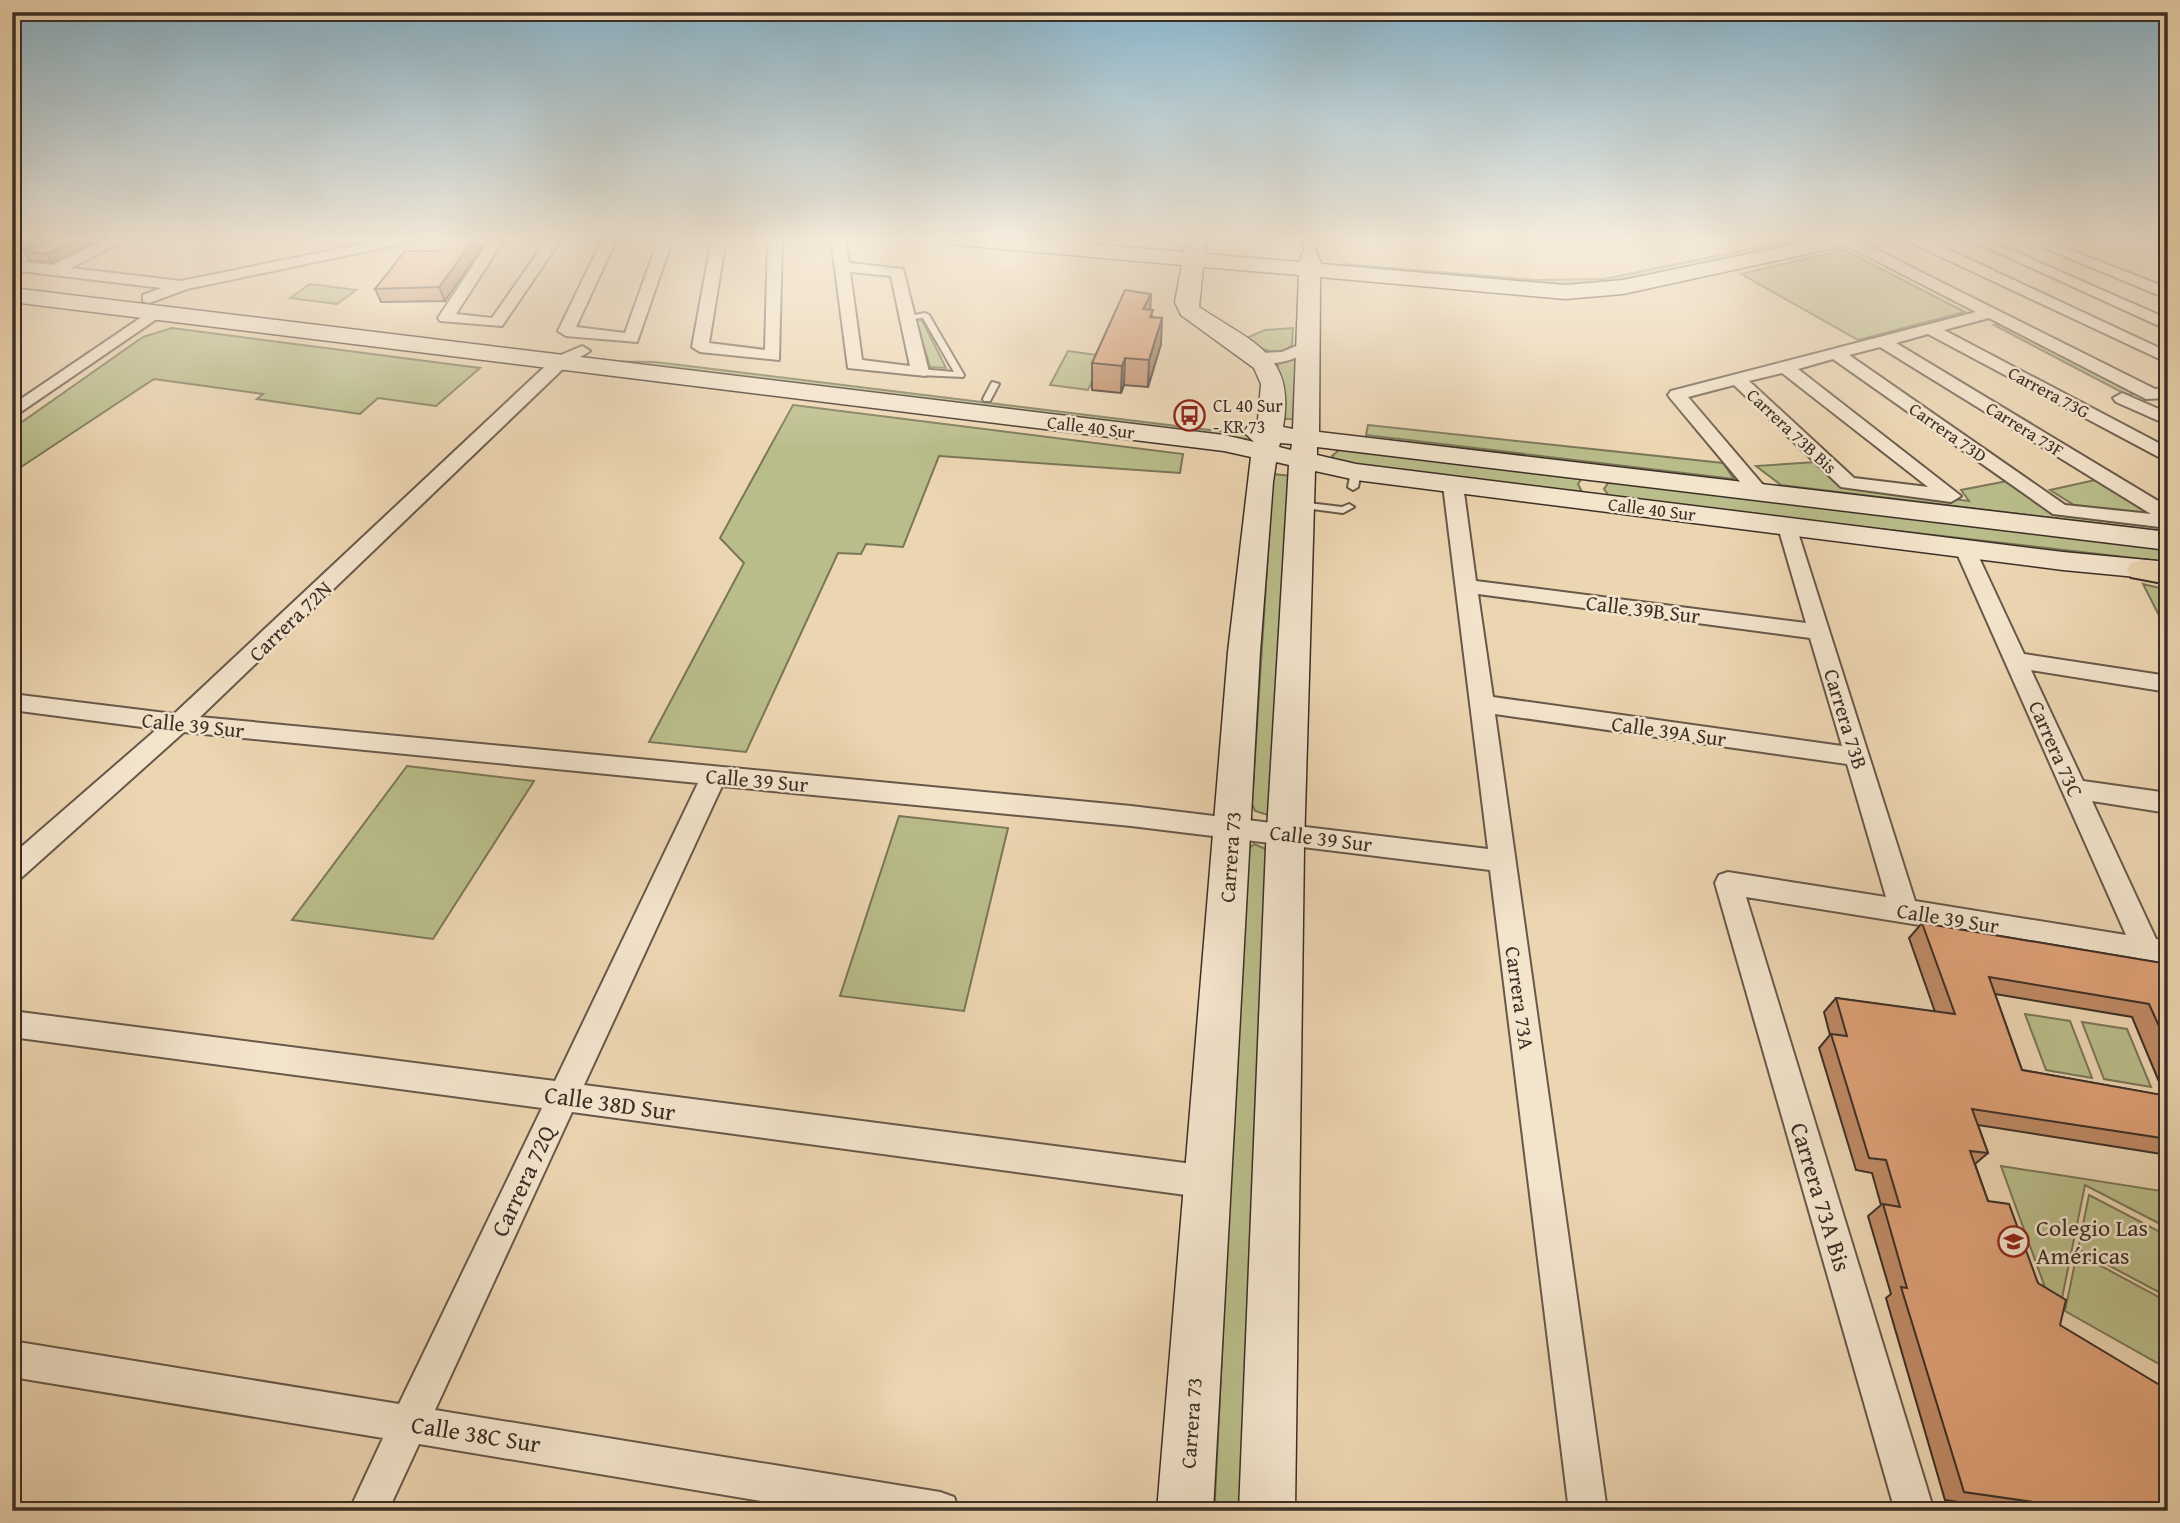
<svg xmlns="http://www.w3.org/2000/svg" width="2180" height="1523" font-family="'Gentium Book Plus',serif">
  <style>
    .green { fill: #b9bd8a; stroke: #7a7658; stroke-width: 2 }
    .lines { fill: none; stroke-linecap: round; stroke-linejoin: round }
    .lane-casing { stroke: #68584a; stroke-width: 4 }
    .street-casing { stroke: #68584a; stroke-width: 4 }
    .secondary-casing { stroke: #3c2f27; stroke-width: 3 }
    .primary-casing { stroke: #3c2f27; stroke-width: 4 }
    .lane { fill: #f3e4cc; fill-rule: evenodd }
    .street { fill: #f3e4cc; fill-rule: evenodd }
    .secondary { fill: #f3e4cc; fill-rule: evenodd }
    .primary { fill: #ecd5b1; fill-rule: evenodd }
    .wall { fill: #bf8a66; stroke: #3c2f27; stroke-width: 2; fill-rule: evenodd }
    .shaded-wall { fill: #9b7053; stroke: #3c2f27; stroke-width: 2 }
    .building { fill: #dea077; stroke: #3c2f27; stroke-width: 2 }
    .labels { text-anchor: middle; dominant-baseline: central; stroke-width: 5; stroke-linejoin: round; paint-order: stroke }
    .far-street-label { font-size: 18px; fill: #3c2f27; stroke: #f3e4cc }
    .far-poi-label { font-size: 18px; fill: #3c2f27; stroke: #f3e4cc; text-anchor: start }
    .street-label { font-size: 21px; fill: #3c2f27; stroke: #f3e4cc }
    .near-street-label { font-size: 24px; fill: #3c2f27; stroke: #f3e4cc }
    .near-poi-label { font-size: 24px; fill: #3c2f27; stroke: #f3e4cc; text-anchor: start }
  </style>
  <rect width="100%" height="100%" fill="#ecd5b1"/>
  <filter id="stains"><feTurbulence type="fractalNoise" baseFrequency=".00286" numOctaves="4"/><feColorMatrix values="0 0 0 0 .2 0 0 0 0 .09 0 0 0 0 .02 0 0 0 .5 -.17"/></filter>
  <radialGradient id="worn" r=".72"><stop offset=".6" stop-color="#630" stop-opacity="0"/><stop offset="1" stop-color="#630" stop-opacity=".3"/></radialGradient>
  <path class="green" d="M1804,238L1821,240L1642,279L1575,286L1343,268V264L1535,280L1604,279Z
    M1844,250L1965,312L1858,340L1741,274Z
    M310,284L356,290L337,304L290,298Z
    M916,320H922L946,368L930,367Z
    M2000,323L2138,393L2127,395L1994,325Z
    M172,328L480,368L436,406L378,398L360,414L257,399L263,394L154,379L12,473V429L143,337Z
    M1293,328L1292,345C1276,359 1259,348 1244,339L1265,330Z
    M1068,351L1104,356L1088,390L1050,385Z
    M1296,359L1299,420L1278,418V361Z
    M586,361L655,362L1251,435L1250,440Z
    M793,405L1183,454L1180,473L939,456L903,547L866,544L861,554L838,553L746,752L649,742L744,563L720,538Z
    M1368,425L1723,463L1734,479L1366,435Z
    M1340,449L1584,475L1578,484L1584,496L1337,464L1332,456Z
    M1816,462L1842,485L1969,501L1961,490L2007,481L2054,512L2168,524V532L1781,485L1756,466Z
    M1273,474L1291,476L1268,815L1255,811L1252,804Z
    M1616,480L2168,546V562L1620,499L1609,496L1604,489L1608,483Z
    M2095,480L2152,514L2074,505L2050,490Z
    M2143,584L2168,590V633Z
    M407,766L534,781L433,939L292,920Z
    M899,816L1008,828L964,1011L840,996Z
    M1254,844L1268,850L1249,1511H1218L1215,1499L1246,851Z
    M2025,1014L2070,1021L2092,1078L2046,1070Z
    M2082,1022L2127,1029L2151,1087L2104,1079Z
    M2001,1166L2168,1192V1228L2085,1185L2060,1308L2051,1304Z
    M2089,1195L2168,1236V1297L2078,1249Z
    M2077,1253L2168,1302V1369L2065,1311Z"/>
  <g class="lines">
    <defs>
      <path id="lane" d="M925,313L929,315L964,375L963,377L920,375L916,372L920,369L954,372L923,318L908,319L904,317Z
        M992,382L999,384L990,401H984L983,399Z
        M1356,469L1361,472L1358,487L1353,490L1348,487L1351,472Z
        M1300,502L1342,507L1349,504L1354,507L1343,513L1297,507V503Z"/>
      <path id="street" d="M110,238H128L71,268L181,281L392,238H418L411,242L187,289L149,303L143,301V295L162,288L12,270V261L52,265Z
        M491,238H505L456,314L492,318L548,238H562L502,326L440,321L438,318Z
        M603,238H617L576,327L625,333L659,238H673L637,342L566,336L558,331Z
        M712,238H726L709,343L765,350L768,238H782L779,360L700,352L692,347Z
        M831,238H845L849,263L903,269L929,372L926,376L848,368ZM850,272L891,276L910,366L862,360Z
        M1303,238H1317L1315,260H1305Z
        M1839,238H1853L2155,389L2168,388V398L2146,399L1989,318L1944,330L2168,448V462L1928,334L1896,343L2168,507V528L2053,514L1833,359L1798,369L1961,496L1951,502L1841,487L1734,385L1688,397L1769,492L1759,498L1752,496L1671,399L1668,395L1671,391L1976,312L1840,242ZM1880,347L2151,514L2065,505L1849,355ZM1782,373L1928,487L1854,478L1749,381Z
        M1915,238H1924L2168,352V363L1914,244L1912,241Z
        M1966,238H1984L2168,319V330Z
        M2021,238H2040L2168,288V299Z
        M155,308L161,310V316L12,418V405Z
        M1308,341L1316,346C1304,359 1261,371 1248,358L1256,353L1282,352Z
        M582,346L590,351L566,366L200,717L1131,806L1488,849L1443,485L1453,479L1463,485L1476,581L1806,623L1778,527L1788,521L1795,523L1915,901L2126,935L1955,549L1965,543L1975,549L2024,654L2168,676V692L2031,670L2083,781L2168,793V813L2092,801L2156,939L2168,941V965L1746,897L1934,1511H1895L1715,883L1719,875L1728,872L1886,897L1847,764L1495,714L1607,1511H1569L1490,870L1131,826L722,786L584,1085L1208,1166L1220,1171L1224,1182L1220,1193L1208,1198L572,1112L435,1410L940,1492L954,1497L959,1511H821L419,1444L388,1511H349L383,1438L12,1377V1341L399,1404L542,1108L12,1037V1011L555,1081L698,783L184,732L21,878L12,881V855L157,729L12,710V694L174,714L554,358ZM1478,594L1810,638L1842,746L1493,697Z
        M2122,393L2168,413V425L2116,402L2113,398Z"/>
      <path id="secondary" d="M937,238H1014L1184,252L1187,238H1207L1205,254L1299,262L1303,253H1317L1321,264L1565,285L1623,280L1825,238H1862L1859,242L1852,244L1623,294L1565,299L1320,277L1319,432L2168,532V550L1317,447V455L1356,464L2063,552L2168,562V580L2063,570L1356,480L1315,471L1304,847L1295,1511H1239L1266,847L1289,465L1276,462L1273,482L1260,652L1213,1511H1157L1228,652L1251,457L1224,451L12,302V288L1224,435L1254,442L1244,432L1248,426L1257,424L1258,420L1261,384L1254,368L1181,315L1175,302L1182,265L947,244ZM1203,267L1299,275L1293,429L1283,427C1296,353 1252,343 1199,307ZM1280,443L1292,444L1291,450L1279,447Z"/>
      <path id="primary" d="M2143,560L2168,564V584L2131,577L2127,570L2131,563Z"/>
    </defs>
    <use href="#lane" class="lane-casing"/>
    <use href="#street" class="street-casing"/>
    <use href="#secondary" class="secondary-casing"/>
    <use href="#primary" class="primary-casing"/>
    <use href="#lane" class="lane"/>
    <use href="#street" class="street"/>
    <use href="#secondary" class="secondary"/>
    <use href="#primary" class="primary"/>
  </g>
  <path class="wall" d="M51,238L52,262L30,260L24,251Z
    M439,251L445,301L381,302L375,289Z
    M1150,310L1161,344L1148,387L1124,385L1121,393L1092,390V363Z
    M1922,923L2168,964V1155L1978,1125L1988,1153L1975,1164L1988,1201L2038,1283L2060,1325L2168,1511H2020L1945,1500L1886,1298L1891,1294L1868,1216L1881,1205L1872,1173L1856,1170L1819,1048L1830,1035L1824,1012L1836,998L1935,1012L1909,938ZM1995,994L2132,1017L2165,1096L2022,1070Z"/>
  <path class="shaded-wall" d="M22,238H44L13,254L12,255V242Z
    M81,238H105L52,262L46,254Z
    M475,238H489L445,301L439,287Z
    M1151,294L1150,319L1143,309Z
    M1162,318L1161,344L1148,387L1149,360Z
    M1125,358L1124,385L1121,393L1122,366Z"/>
  <path class="building" d="M12,238H22L12,242Z
    M51,238H81L46,254L24,251Z
    M449,238H475L439,287L375,289L405,251H439Z
    M1125,290L1151,294L1143,309L1153,310L1150,317L1162,318L1149,360L1125,358L1122,366L1092,363Z
    M1922,923L2168,964V1046L2149,1004L1989,977L2022,1070L2168,1096V1139L1972,1109L1988,1153L1970,1151L1988,1201L2009,1204L2038,1283L2066,1300L2060,1325L2168,1390V1511H2057L2047,1504L1964,1492L1901,1287L1907,1288L1883,1204L1900,1207L1886,1160L1869,1158L1831,1034L1847,1036L1836,998L1955,1014Z"/>
  <linearGradient id="sky" x2="0" y2="1"><stop stop-color="#89b6ce"/><stop offset="0.53" stop-color="#f6ecdc"/><stop offset="1" stop-color="#f6ecdc" stop-opacity="0"/></linearGradient>
  <rect width="2180" height="451" fill="url(#sky)"/>
  <defs>
    <symbol id="bus-ring" viewBox="-11 -11 22 22"><circle r="9.5" fill="#f3e4cc" stroke="#8f2418" stroke-width="1.5"/><path d="M-5-6H5V4H4V6H2V4H-2V6H-4V4H-5ZM-3.5-4V0h7V-4ZM-3.5 1.2v1.5H-2V1.2ZM2 1.2v1.5H3.5V1.2Z" fill="#8f2418"/></symbol>
    <symbol id="school-ring" viewBox="-11 -11 22 22"><circle r="9.5" fill="#f3e4cc" stroke="#8f2418" stroke-width="1.5"/><path d="M0-5L7-2L0 1L-7-2ZM-4 1L0 2.5L4 1V4Q0 6-4 4Z" fill="#8f2418"/></symbol>
  </defs>
  <g fill-rule="evenodd">
    <use href="#bus-ring" x="1172" y="398" width="35" height="35"/>
    <use href="#school-ring" x="1996" y="1224" width="35" height="35"/>
  </g>
  <g class="labels">
    <g class="far-street-label">
      <text transform="translate(2049 392) rotate(28)">Carrera 73G</text>
      <text transform="translate(1091 427) rotate(7)">Calle 40 Sur</text>
      <text transform="translate(2025 429) rotate(32)">Carrera 73F</text>
      <text transform="translate(1792 431) rotate(43)">Carrera 73B Bis</text>
      <text transform="translate(1948 432) rotate(35)">Carrera 73D</text>
      <text transform="translate(1652 509) rotate(7)">Calle 40 Sur</text>
    </g>
    <g class="far-poi-label">
      <text x="1213" y="405">CL 40 Sur<tspan x="1213" dy="21">- KR 73</tspan></text>
    </g>
    <g class="street-label">
      <text transform="translate(1643 609) rotate(7)">Calle 39B Sur</text>
      <text transform="translate(290 621) rotate(-44)">Carrera 72N</text>
      <text transform="translate(1846 719) rotate(73)">Carrera 73B</text>
      <text transform="translate(193 725) rotate(6)">Calle 39 Sur</text>
      <text transform="translate(1669 731) rotate(8)">Calle 39A Sur</text>
      <text transform="translate(2056 749) rotate(66)">Carrera 73C</text>
      <text transform="translate(757 780) rotate(5)">Calle 39 Sur</text>
      <text transform="translate(1321 838) rotate(7)">Calle 39 Sur</text>
      <text transform="translate(1230 857) rotate(-86)">Carrera 73</text>
      <text transform="translate(1948 918) rotate(9)">Calle 39 Sur</text>
      <text transform="translate(1520 998) rotate(82)">Carrera 73A</text>
      <text transform="translate(1191 1423) rotate(-86)">Carrera 73</text>
    </g>
    <g class="near-street-label">
      <text transform="translate(610 1103) rotate(8)">Calle 38D Sur</text>
      <text transform="translate(523 1181) rotate(-65)">Carrera 72Q</text>
      <text transform="translate(1821 1197) rotate(73)">Carrera 73A Bis</text>
      <text transform="translate(476 1434) rotate(9)">Calle 38C Sur</text>
    </g>
    <g class="near-poi-label">
      <text x="2036" y="1227">Colegio Las<tspan x="2036" dy="28">Américas</tspan></text>
    </g>
  </g>
  <rect width="2180" height="1523" fill="none" stroke="#ecd5b1" stroke-width="42"/>
  <rect x="14" y="14" width="2152" height="1495" fill="none" stroke="#3c2f27" stroke-width="3.5"/>
  <rect x="21" y="21" width="2138" height="1481" fill="none" stroke="#3c2f27" stroke-width="2"/>
  <rect width="100%" height="100%" filter="url(#stains)"/>
  <rect width="100%" height="100%" fill="url(#worn)"/>
</svg>
